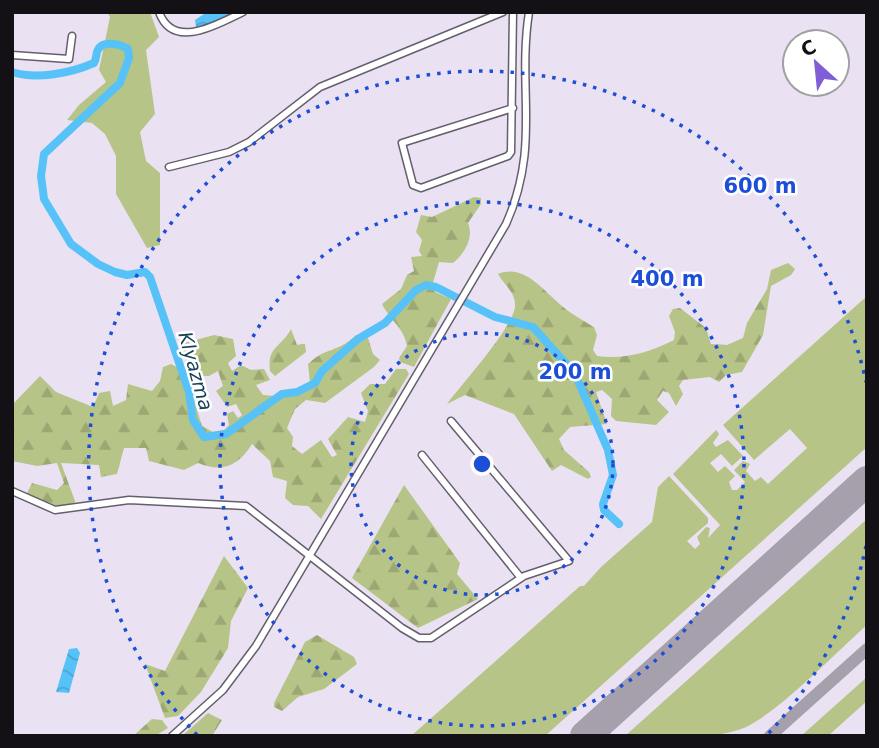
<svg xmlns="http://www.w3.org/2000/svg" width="879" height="748" font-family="'DejaVu Sans',sans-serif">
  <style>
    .grass { fill: #b6c487 }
    .forest { fill: url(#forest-firs) }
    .water { fill: url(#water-waves) }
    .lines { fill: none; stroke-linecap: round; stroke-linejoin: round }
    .river { stroke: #56c2f7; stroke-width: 8 }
    .taxiway { stroke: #a6a0ad; stroke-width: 12 }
    .runway { stroke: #a6a0ad; stroke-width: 30 }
    .minor-casing { stroke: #655e6c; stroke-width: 9 }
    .minor { stroke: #fff; stroke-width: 6 }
    .ring { fill: none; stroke: #1d4ed8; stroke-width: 3.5; stroke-dasharray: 3.5 7 }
    .labels { text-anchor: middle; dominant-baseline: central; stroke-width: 5; stroke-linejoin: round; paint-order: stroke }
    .water-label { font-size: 19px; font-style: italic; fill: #144258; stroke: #fff }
    .centre { fill: #1d4ed8; stroke: #fff; stroke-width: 3.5 }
    .ring-label { font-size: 21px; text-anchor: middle; font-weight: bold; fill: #1d4ed8; stroke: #fff; stroke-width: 5; stroke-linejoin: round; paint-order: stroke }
  </style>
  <defs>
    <pattern id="forest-firs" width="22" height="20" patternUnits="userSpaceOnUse" patternTransform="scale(1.75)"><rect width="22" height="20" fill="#b6c487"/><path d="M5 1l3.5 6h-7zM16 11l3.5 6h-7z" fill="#9ca774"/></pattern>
    <pattern id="water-waves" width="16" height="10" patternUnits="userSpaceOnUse" patternTransform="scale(1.75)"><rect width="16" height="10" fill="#56c2f7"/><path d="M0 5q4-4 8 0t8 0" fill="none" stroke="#4aa6d3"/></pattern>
  </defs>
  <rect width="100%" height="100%" fill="#eae2f2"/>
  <path class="grass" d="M107,12H150L159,37L146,50L155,114L140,132L146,161L160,173V245L147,248L116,194V156L105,134L92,123L67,120L79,105L106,82L99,70L110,17Z
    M867,296V447L545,736H411L580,586H584L601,567L652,522L658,487L669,476L708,518V523L687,541L695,549L700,544L697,537L706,527L710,528L708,538L720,525L673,474L716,430L719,434L713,443L716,447L728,440L743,456L732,466L721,454L710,463L718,472L725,466L735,476L729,482L732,490H737L745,482L734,470L743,461L750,464L746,471L755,481L761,477L768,484L807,448L790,429L754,460L723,425Z
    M867,519V625C838,650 771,721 738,730C703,741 662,736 625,736Z
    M867,677V701L828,736H801Z"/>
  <path class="forest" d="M474,197L481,198V204L468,223C474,238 465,253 453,263L439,262L432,286L435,292L451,299L414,367L400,362L399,358L407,346C404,328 390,320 382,304L401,289L407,275L414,271L411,257L422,256L419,251L422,240L416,232L421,215L432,217Z
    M788,263L795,269L791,275L771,286L763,335L742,372L726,375L719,382L710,377L683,380L679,386L683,394L676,406L669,393L663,391L657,400L669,412L656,425L616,421L611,416L612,399L602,390L596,392L607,424L570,427L559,439L564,450L589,472L591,477L588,479L561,465L552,471L514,414L465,395L447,404C462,384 512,329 515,307C516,292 504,285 498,274C525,263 544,292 562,306C571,314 584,321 594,327L597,335L593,350L597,356C624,360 651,352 674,340L675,332L669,316L673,309L680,308L706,328L711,344L727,345L743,338L747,323L767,289L771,270Z
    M291,329L297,345L305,344L306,352L275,376L270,371C267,346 280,349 291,329Z
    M214,335L233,339L236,356L228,363L232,371L241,365L251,370L264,369L270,380L256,385L263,395L287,397L310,383L308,364C327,346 336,354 356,335L368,338L373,354L380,360L374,367L325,403L306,400L295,409L287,428L293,437L292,446L302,454L321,440L332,457L337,455L328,439L348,417L365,422L368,411L361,393L370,384H385L396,369H406L409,374L321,519L308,506L293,505L285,498L287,481L273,477L270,461L252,444C238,466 223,473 198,463L184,470L149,461L146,448H124L117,474L101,477L99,465L61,463L75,501L73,506L55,505L26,495L32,483L57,490L64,483L57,463L37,466L12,461V405L40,376L56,392L93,407L99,393L110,391L113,406L126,400L128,384L152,391L160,381L163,367L171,364L185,371L202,426L213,432L224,430L229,425L227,414L233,411L238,418L242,415L236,404L227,407L216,391L223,386L218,371L209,376H196L181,344Z
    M404,485L460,563L457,574L478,599L418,628L352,578Z
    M224,556L248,588L231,621L228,648L201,692L178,716L165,718L145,664L165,671Z
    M317,635L354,657L357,664L324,689L298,697L282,711L274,707V703L305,642Z
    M208,713L222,720L212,736H182Z
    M152,719L162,720L168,728L155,736H133Z"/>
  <path class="water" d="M207,12H233L205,27H196L195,20Z
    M77,648L80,653L69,693L56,692L69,649Z"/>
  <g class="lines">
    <path class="river" d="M12,72C37,80 71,73 94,63C96,60 96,56 97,52C101,39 120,44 128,49L129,58L120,83L44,154L41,176L44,199L71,244L98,264L115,272L127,275L145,272L150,277L189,392L193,420L204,437L226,434L282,394L297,392L315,383L322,371L358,339L385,323L416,290L426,285L436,287L495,317L533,327L575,374L608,450L613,475L603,504L604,510L619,524"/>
    <path class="taxiway" d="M770,736L867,649"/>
    <path class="runway" d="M585,736L867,481"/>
    <defs>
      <path id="minor" d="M159,12C173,51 218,24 243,12
        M12,55L69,59L72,36
        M513,108L402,143L413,185L421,188L508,156L511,152L513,12
        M169,167L229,152L249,142L320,87L503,12
        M422,455L521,578
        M12,491L55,510L129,500L246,506L402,628L419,638H431L524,576L569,561L451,421
        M172,736L223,690L256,646L506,224C541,145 517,91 529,12"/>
    </defs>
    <use href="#minor" class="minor-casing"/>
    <use href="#minor" class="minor"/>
  </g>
  <g class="ring">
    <circle cx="482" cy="464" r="131"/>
    <circle cx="482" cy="464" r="262"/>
    <path d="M866 546A393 393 0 0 1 767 735M197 735A393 393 0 1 1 866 382"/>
  </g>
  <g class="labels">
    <g class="water-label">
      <text transform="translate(196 371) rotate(74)">Klyazma</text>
    </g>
  </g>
  <circle cx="482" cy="464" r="10" class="centre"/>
  <g class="ring-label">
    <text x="760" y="193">600 m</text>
    <text x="667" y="286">400 m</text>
    <text x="575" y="379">200 m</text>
  </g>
  <rect width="879" height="748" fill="none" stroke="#131116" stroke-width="28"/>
  <g transform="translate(816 63) rotate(333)"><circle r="33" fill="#ffffff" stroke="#a1a0a2" stroke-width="2"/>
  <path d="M0-5L12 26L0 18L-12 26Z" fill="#815ed8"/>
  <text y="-10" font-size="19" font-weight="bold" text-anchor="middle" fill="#131116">С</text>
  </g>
</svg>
